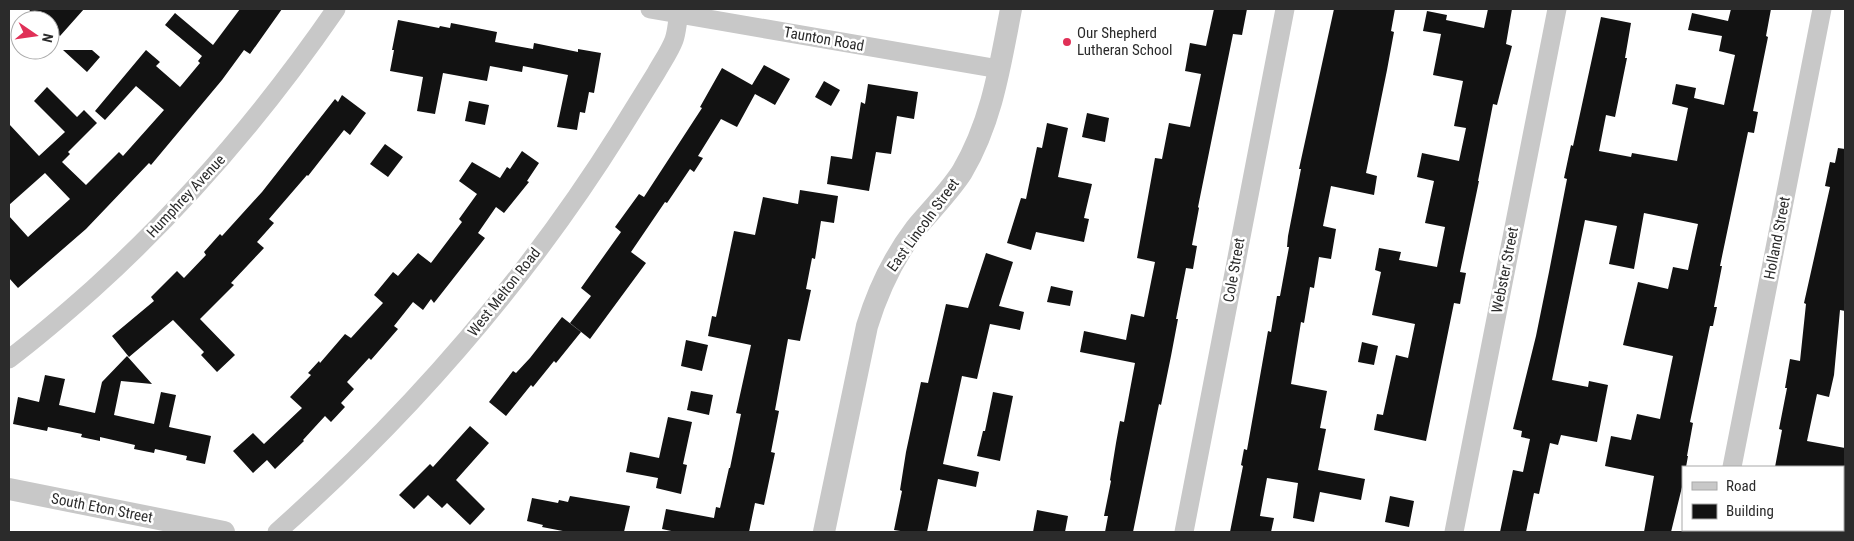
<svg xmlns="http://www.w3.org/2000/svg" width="1854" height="541" font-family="'Roboto Condensed',sans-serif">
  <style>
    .building { fill: #121212 }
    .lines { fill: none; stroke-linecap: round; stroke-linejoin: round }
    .minor { stroke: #c8c8c8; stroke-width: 19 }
    .tertiary { stroke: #c8c8c8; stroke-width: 22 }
    .poi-dot { fill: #e03057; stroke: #fff; stroke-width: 2 }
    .labels { text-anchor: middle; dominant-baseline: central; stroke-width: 5; stroke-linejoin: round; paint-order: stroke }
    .poi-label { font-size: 15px; fill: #2b2b2b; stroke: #fff; text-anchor: start }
    .street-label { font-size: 15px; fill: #2b2b2b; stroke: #fff }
  </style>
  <rect width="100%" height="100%" fill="#fff"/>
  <path class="building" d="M28,9H84L60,36L50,27V20H41Z
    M240,9H282L250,54L244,50L222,80L151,165L149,163L86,229L18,288L9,278V216L28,237L70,199L45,173L9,205V124L39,156L65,132L34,101L47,87L77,117L84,110L97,123L68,152L70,154L62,162L86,185L119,152L123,156L164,110L136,86L105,120L95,111L146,50L160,62L156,66L180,87L200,63L198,61L202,56L165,25L175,13L213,45Z
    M1214,9H1247L1242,35L1233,34L1198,207L1199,208L1192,245L1197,246L1193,269L1186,268L1176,319H1178L1171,356L1161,405L1159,404L1133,532H1105L1108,516H1104L1111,481L1110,480L1116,443L1120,421L1124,422L1135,363L1080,352L1084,331L1126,340L1131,314L1144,317L1155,262L1137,258L1155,158L1162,159L1169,123L1190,127L1201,74L1185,71L1190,43L1206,46Z
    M1334,9H1395L1391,31L1394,32L1387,70L1366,173L1377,176L1374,195L1331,186L1323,226L1336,229L1331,259L1319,257L1314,288L1310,287L1304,323L1301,322L1291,384L1327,391L1320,428L1326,429L1318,470L1365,479L1361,500L1320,492L1314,522L1293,518L1298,483L1267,478L1260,516L1274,518L1271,532H1230L1243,466L1241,465L1244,449L1247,450L1268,331L1271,332L1277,296H1280L1289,247H1287L1288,236L1301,169H1299Z
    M1488,9H1512L1506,44L1512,46L1497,105L1493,104L1478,181H1479L1460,272L1466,273L1460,304L1454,303L1426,441L1374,430L1377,414L1383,415L1396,355L1408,358L1415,324L1372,315L1381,272L1375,270L1379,248L1401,252L1399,260L1437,267L1445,227L1425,223L1434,181L1417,177L1422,153L1459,161L1466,128L1454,126L1463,81L1433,75L1441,34L1423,31L1427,11L1447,15L1446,20L1484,28Z
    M1731,9H1771L1766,36L1768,37L1753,111L1758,112L1754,133L1748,132L1720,266H1722L1714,307H1717L1713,326H1710L1690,422L1693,423L1687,456H1688L1686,467H1683V483L1671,532H1644L1654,476L1605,466L1611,436L1631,440L1637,414L1660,419L1673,356L1623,345L1638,282L1668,289L1673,267L1688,270L1698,224L1644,213L1634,269L1609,264L1617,226L1585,220L1552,380L1588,387L1589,381L1608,385L1597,442L1561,435L1558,445L1550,443L1539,494L1534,493L1526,532H1500L1513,470L1523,472L1530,439L1521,437L1522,431L1513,429L1536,336L1549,272L1567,179L1564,178L1571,145L1573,146L1601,17L1631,23L1625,58H1627L1615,117L1606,115L1599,151L1631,157L1632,153L1677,161L1688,108L1672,104L1676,84L1696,88L1694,98L1724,105L1735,55L1719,51L1722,36L1688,30L1692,13L1728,21Z
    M398,20L439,28L440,26L450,28L451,23L497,32L495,42L533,49L534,43L578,52V49L601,53L594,93L589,92L585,113L580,112L577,130L557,127L568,75L523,66L522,72L490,66L487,81L443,73L435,114L417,111L423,77L390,71L394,50H392Z
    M63,50H92L100,57L87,72Z
    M764,65L790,79L775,105L755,94L737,127L721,119L698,156L703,158L694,172L690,169L667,203L665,202L631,252L646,263L590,339L570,323L591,296L581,288L621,232L615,227L639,194L644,197L702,108L700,107L722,68L752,85Z
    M824,81L840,90L831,106L815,97Z
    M868,84L918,92L914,119L897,116L891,154L876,152L869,191L827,184L831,156L852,159L861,102L865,104Z
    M342,95L366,113L350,135L344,130L308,176L307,175L269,219L274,223L257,242L264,248L231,283L234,285L200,319L235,355L217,372L201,355L204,352L173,320L129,357L112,336L154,301L151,297L177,271L184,278L206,255L204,252L220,234L222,236L262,192L335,99L338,102Z
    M469,101L489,105L485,125L465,121Z
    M1087,113L1109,118L1105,142L1082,137Z
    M1047,123L1068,128L1058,177L1092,184L1084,218L1089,219L1084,242L1036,232L1031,250L1007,243L1021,198L1026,199L1037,147L1042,148Z
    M385,144L403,157L388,177L370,164Z
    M1838,148L1845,149V311L1840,310L1834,375L1829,397L1817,394L1807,441L1845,448V467H1775L1782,430L1779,429L1787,388H1785L1790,359L1800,361L1806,304L1804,303L1830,187L1825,186L1830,162L1835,163Z
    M522,151L539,163L527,181L529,182L504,213L496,207L478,233L485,238L434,303L431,299L423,310L413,302L394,326L398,329L371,360L369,358L347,382L354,389L341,403L345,407L331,422L325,416L303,440L304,441L275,469L267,460L253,473L233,451L253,433L264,444L302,408L290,397L311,375L308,373L319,361L320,363L345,334L351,338L383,303L374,295L393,272L398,276L418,253L431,263L462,222L459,219L477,194L459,181L472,162L500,178L507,167L510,169Z
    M800,190L838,196L834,223L821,221L815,259L812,258L806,289L811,290L800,341L788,339L775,410L779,411L771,452L775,453L764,505L755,503L749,532H676L662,529L666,509L714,518L716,507L720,508L729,468H730L741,414L736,413L751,345L708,336L712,316L716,317L734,231L755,235L763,197L798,204Z
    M986,253L1013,262L999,306L1024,312L1020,330L990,324L977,379L962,376L943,464L979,472L976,487L938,479L927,532H907L894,530L902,491L900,490L906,452L921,382L928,383L946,304L968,308Z
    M1051,286L1073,291L1070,306L1047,302Z
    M562,317L581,332L556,363L554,361L533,387L531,385L506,416L489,402L513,371L516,373L530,358Z
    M686,340L708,345L702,371L681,366Z
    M1362,342L1378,346L1374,365L1358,362Z
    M127,356L152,384L121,381L114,415L154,424L161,392L176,395L169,427L211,436L205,464L186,460L187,456L155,449L154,453L134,449L135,445L100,437V441L81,437L82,434L48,427L47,431L13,424L18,397L39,402L45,375L65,379L59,405L95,413L102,382Z
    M691,391L713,395L709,415L687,410Z
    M993,392L1013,396L1000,461L977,456L983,431H985Z
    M668,417L692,422L683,464L687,465L681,494L656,488L658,478L626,472L630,452L659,458Z
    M470,426L489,443L456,480L485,509L470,525L447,503L442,508L428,495L414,509L399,495L430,464L433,467Z
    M570,496L630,506L624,532H568L542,527L543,525L527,521L532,498L558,503L559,500L568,502Z
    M1390,496L1414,501L1409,527L1385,522Z
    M1037,510L1068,516L1065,532H1033Z"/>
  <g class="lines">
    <path class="minor" d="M650,9L999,69
      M9,359C38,337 66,313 93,289C187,204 265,112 336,9
      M1732,467L1822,9
      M277,532C409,415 526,281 620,131C632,112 644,92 656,73C662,62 670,51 674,40C677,32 677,22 679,14
      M1184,532C1219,358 1250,183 1285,9
      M1454,532L1557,9
      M1719,532V530"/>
    <path class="tertiary" d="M9,489L224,532
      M824,532L867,326C878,290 893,258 916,228C931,210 949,192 962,172C992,121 1000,66 1011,9"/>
  </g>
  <circle class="poi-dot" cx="1067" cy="42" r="5"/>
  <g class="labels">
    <g class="poi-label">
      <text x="1077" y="33">Our Shepherd<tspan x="1077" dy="17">Lutheran School</tspan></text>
    </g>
    <g class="street-label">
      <text transform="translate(824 39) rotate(10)">Taunton Road</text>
      <text transform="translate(186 196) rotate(-47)">Humphrey Avenue</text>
      <text transform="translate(923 225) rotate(-54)">East Lincoln Street</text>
      <text transform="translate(1777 238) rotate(-79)">Holland Street</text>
      <text transform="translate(1234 270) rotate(-80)">Cole Street</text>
      <text transform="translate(1505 270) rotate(-79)">Webster Street</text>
      <text transform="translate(504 292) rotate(-52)">West Melton Road</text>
      <text transform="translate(102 508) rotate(11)">South Eton Street</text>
    </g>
  </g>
  <rect width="1854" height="541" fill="none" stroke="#2b2b2b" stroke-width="20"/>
  <rect x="1682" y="466" width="162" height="65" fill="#ffffff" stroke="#aaaaaa"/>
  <rect x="1692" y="482" width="25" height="8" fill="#c8c8c8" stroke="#aaaaaa"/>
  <text x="1726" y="491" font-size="15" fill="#2b2b2b">Road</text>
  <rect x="1692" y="504" width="25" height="15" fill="#121212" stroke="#aaaaaa"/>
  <text x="1726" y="516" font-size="15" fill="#2b2b2b">Building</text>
  <g transform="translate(35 35) rotate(103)"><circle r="24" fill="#ffffff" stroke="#aaaaaa"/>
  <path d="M0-4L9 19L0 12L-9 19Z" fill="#e03057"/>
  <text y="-8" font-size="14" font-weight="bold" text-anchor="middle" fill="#2b2b2b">N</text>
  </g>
</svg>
